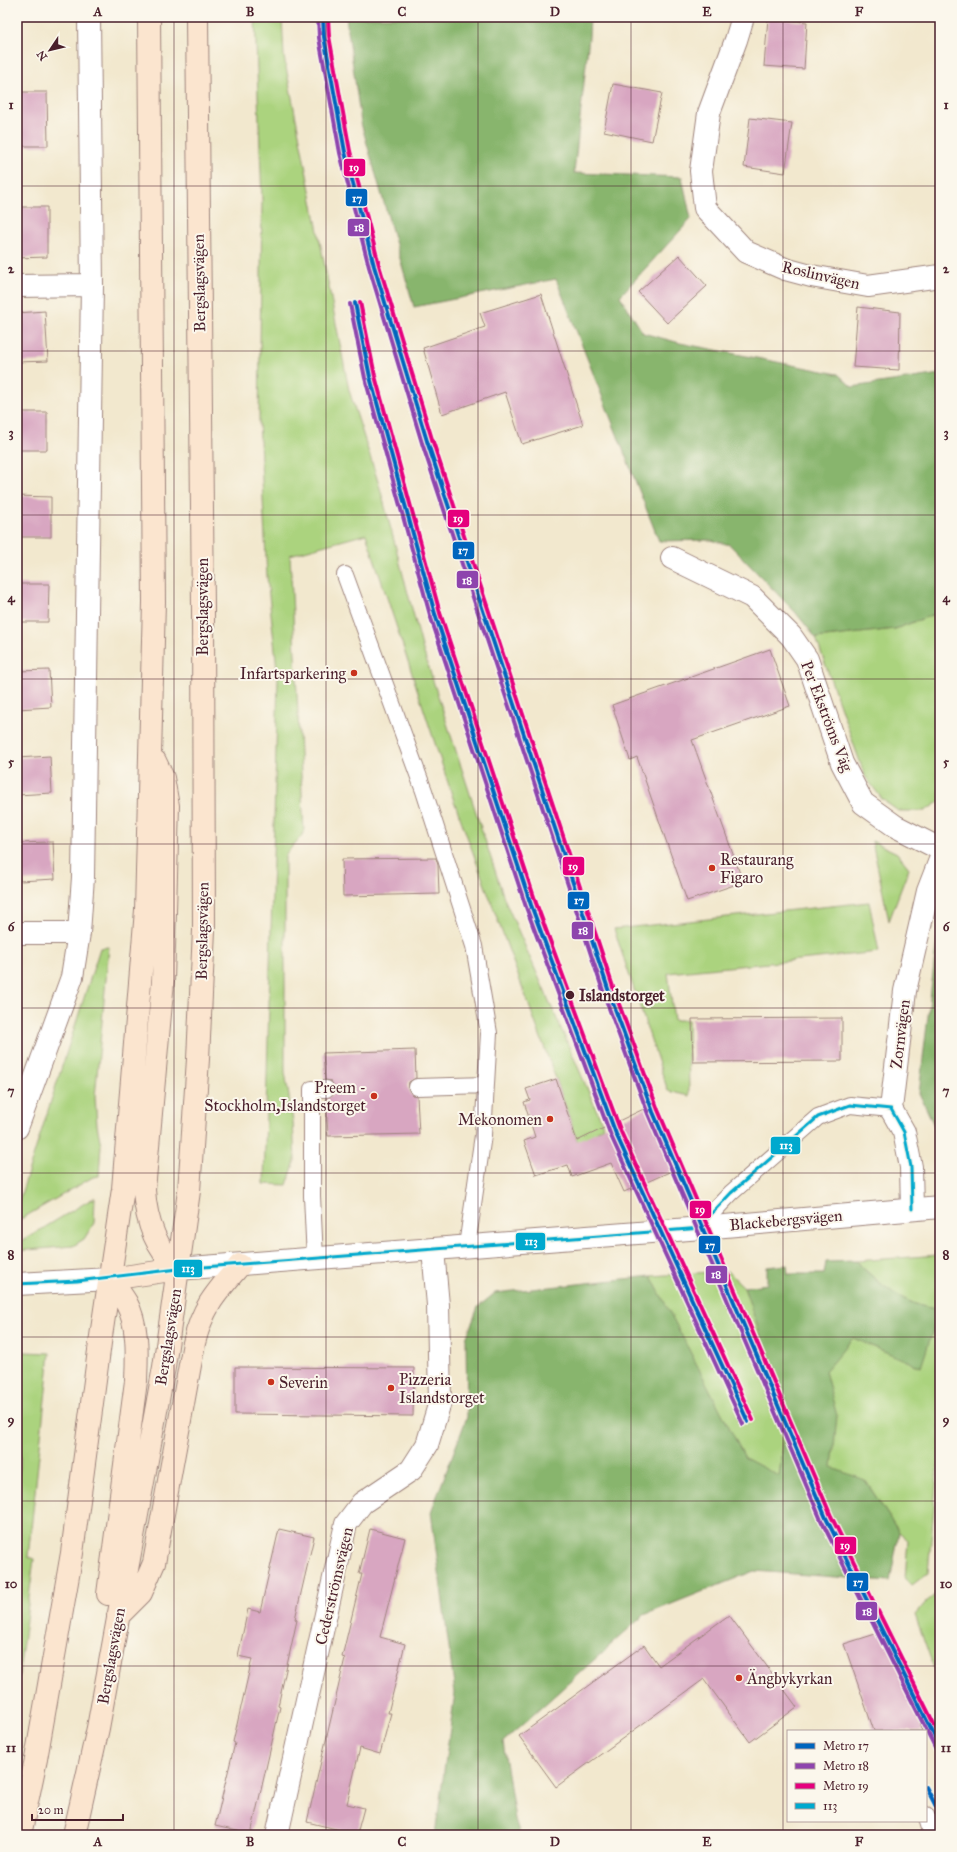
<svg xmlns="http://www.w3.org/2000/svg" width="957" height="1852" font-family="'IM FELL Great Primer',serif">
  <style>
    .green { fill: #abd37e; stroke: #7a7954 }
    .forest { fill: #88b56d; stroke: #696a4c }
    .building { fill: #d8a6c1 }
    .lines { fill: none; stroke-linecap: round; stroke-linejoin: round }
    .service-casing { stroke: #9e847c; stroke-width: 18 }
    .minor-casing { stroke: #9e847c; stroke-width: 24 }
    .tertiary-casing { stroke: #9e847c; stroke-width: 24 }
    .secondary-casing { stroke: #9e847c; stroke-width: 24 }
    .service { stroke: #fff; stroke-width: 16 }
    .minor { stroke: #fff; stroke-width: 22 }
    .tertiary { stroke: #fff; stroke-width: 22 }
    .secondary { stroke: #fbe5cf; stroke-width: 22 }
    .bus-1-casing { stroke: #fbf7ec; stroke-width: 6 }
    .bus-1 { stroke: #00a9ce; stroke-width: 3 }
    .metro-1-casing { stroke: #fbf7ec; stroke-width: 7 }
    .metro-2-casing { stroke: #fbf7ec; stroke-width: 7 }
    .metro-3-casing { stroke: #fbf7ec; stroke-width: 7 }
    .metro-1 { stroke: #0065bd; stroke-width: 4 }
    .metro-2 { stroke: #8e44ad; stroke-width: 4 }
    .metro-3 { stroke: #e5007d; stroke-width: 4 }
    .grid { fill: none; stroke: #4a1f2b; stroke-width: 1; stroke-opacity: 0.55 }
    .poi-dot { fill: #c8321e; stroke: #fbf7ec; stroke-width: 1.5 }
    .stop-dot { fill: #4a1f2b; stroke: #fbf7ec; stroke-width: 1.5 }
    .labels { text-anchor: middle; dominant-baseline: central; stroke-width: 4; stroke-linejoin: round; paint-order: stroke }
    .street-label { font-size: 16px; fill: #4a1f2b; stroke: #fbf7ec }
    .poi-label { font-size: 16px; fill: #4a1f2b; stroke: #fbf7ec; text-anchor: start }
    .stop-label { font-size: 16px; font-weight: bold; fill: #4a1f2b; stroke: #fbf7ec; text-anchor: start }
    .line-badge { stroke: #fbf7ec; stroke-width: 1.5 }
    .badge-label { font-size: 11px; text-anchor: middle; font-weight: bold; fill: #fff }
    .neatline { fill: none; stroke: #4a1f2b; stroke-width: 1.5 }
    .grid-label { font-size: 13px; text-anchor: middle; font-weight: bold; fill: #4a1f2b }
  </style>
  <rect width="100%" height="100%" fill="#fbf7ec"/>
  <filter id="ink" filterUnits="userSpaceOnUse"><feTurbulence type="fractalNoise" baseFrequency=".025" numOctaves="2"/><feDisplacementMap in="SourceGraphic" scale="8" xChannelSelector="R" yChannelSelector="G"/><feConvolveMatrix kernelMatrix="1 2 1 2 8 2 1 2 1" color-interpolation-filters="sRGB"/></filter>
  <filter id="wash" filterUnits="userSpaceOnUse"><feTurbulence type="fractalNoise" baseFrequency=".012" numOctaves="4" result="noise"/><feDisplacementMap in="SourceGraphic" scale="16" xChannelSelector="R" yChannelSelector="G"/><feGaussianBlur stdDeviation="0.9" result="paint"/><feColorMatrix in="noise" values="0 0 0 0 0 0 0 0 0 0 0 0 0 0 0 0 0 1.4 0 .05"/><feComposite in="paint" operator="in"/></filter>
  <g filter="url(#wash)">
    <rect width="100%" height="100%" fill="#f2e8ce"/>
    <path class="green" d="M255,17H282L284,57L349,390L380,488L423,650L504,898L604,1127L597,1131L601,1142L579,1146L556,1079L453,798L366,534L290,555L304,833L285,855V1072L293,1121L295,1161L287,1185L264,1184L278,678L267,577L259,421L262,201Z
      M940,612V801L925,811H898L882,799L865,776L816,638L895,629Z
      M872,841L897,853L909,868L889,921Z
      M869,902L879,952L668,973L674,1020H688L689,1096L668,1091L614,929Z
      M109,947L95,1097L97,1125L101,1145L99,1176L93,1177L21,1219H17V1207L100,948Z
      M95,1197L94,1223L84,1239L73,1246L17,1251V1244Z
      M940,1255V1443L928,1573L912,1585L905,1579L908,1540L899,1532L865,1480L760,1522L651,1276L727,1271L744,1287L746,1294L849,1342L853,1337L921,1367L926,1309L891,1293L855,1261Z
      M23,1352L50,1353L28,1557L34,1559L17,1688V1482L20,1468Z
      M940,1591V1685L915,1615L926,1602Z"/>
    <path class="forest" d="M346,17H590L589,37L574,173L682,177L691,219L620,296L643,333L680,343L838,374L852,387L940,374V612L895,629L816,638L796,613L730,545L711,540L659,541L556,279L414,307L361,123Z
      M940,934V1138L919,1093L937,939Z
      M855,1261C880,1283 904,1307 940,1309L921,1367L853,1338L825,1371L837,1416L832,1468L865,1480L899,1532L890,1581L754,1571L644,1615L503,1742L515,1819L520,1835H435L455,1693L431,1512L467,1417L466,1339L478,1307L495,1293L651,1276L745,1458L779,1476L787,1414L744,1287L767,1284V1267L787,1265L788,1274H824L826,1262Z"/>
    <g id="blocks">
      <path class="building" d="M768,18L807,22L804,69L764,66Z
        M613,84L662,93L652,141L604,131Z
        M17,92H47L48,146H17Z
        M750,118L792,123L785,173L744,167Z
        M17,207H47V257L17,258Z
        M679,255L707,286L667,323L638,292Z
        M541,294L583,425L522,444L505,392L442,414L423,348L485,327L480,313Z
        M858,307L900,312L899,370L853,367Z
        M45,311L48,361L17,362V313Z
        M17,412H47V450H17Z
        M17,496L51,497V537H17Z
        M17,584H49L48,622H17Z
        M770,649L790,706L692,740L743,882L687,901L637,757L630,760L612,705Z
        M49,670L51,707L17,709V671Z
        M50,756L52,793L17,795V758Z
        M53,842L55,879L20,881L19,868H17V843Z
        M436,858L438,865L439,894L343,896L342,859Z
        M842,1018V1061L693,1062L692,1019Z
        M415,1050L416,1078L409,1082L408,1088L412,1095L417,1096L419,1134L328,1136L326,1098L334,1094L335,1089L331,1081L325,1080L323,1053Z
        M556,1079L577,1141L654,1104L674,1170L624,1192L611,1163L572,1177L568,1165L536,1175L524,1141L535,1137L524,1102L530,1100L526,1089Z
        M235,1367L414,1368L413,1416L235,1414Z
        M279,1529L314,1537L295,1619L297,1620L278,1706L280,1707L251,1834L215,1826L235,1743L233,1742L252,1659L238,1656L248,1609L260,1612Z
        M370,1529L405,1538L380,1637L405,1644L388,1713H391L380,1754L360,1748L347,1804L364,1808L357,1834L307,1822L345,1658L342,1657L362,1574H359Z
        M729,1615L797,1707L750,1742L704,1679L556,1787L519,1736L644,1645L659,1666Z
        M888,1630L898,1661L922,1731H874L844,1644Z"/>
    </g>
  </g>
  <g filter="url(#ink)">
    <use href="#blocks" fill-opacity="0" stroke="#9e847c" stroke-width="1"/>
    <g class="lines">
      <defs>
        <path id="service" d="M345,575L424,791L474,946L489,1033L483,1135L467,1246
          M417,1087L486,1085
          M702,1228L710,1215L731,1193L818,1117L850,1105L891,1109
          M315,1259L312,1196V1089H326
          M926,1815L932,1835"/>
        <path id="minor" d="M743,17L736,40L709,113L701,171L705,208L746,252L785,269L811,276L868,286L940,276
          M17,286L92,285
          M672,558L752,597L791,636L807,659L842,763L863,803L895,826L940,849
          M17,933H79
          M17,1128L72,977L79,933L83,877L92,285L89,17
          M912,1209L911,1167L904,1132L891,1109L905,991L928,891L940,860
          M277,1835L346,1524L362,1503L411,1470L427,1445L440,1402L438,1305L433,1250"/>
        <path id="tertiary" d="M178,1269L702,1228L940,1207
          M17,1284L110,1279"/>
        <path id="secondary" d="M155,761L163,778L168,806L163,981L144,1190C146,1220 155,1248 178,1269
          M108,1594L136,1381C137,1355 139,1326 126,1302C121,1294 115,1286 110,1279L178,1269
          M118,1616L141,1593L154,1563L194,1343C203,1306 216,1293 240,1265
          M20,1835L36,1759L72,1553L100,1343L123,1189L146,910L154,602L149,17
          M74,1835L98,1728L164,1367L189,1191L198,1059L204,930L203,608L197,17"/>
      </defs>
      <use href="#service" class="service-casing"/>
      <use href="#minor" class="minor-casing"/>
      <use href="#tertiary" class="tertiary-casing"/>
      <use href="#secondary" class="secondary-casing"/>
      <use href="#service" class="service"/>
      <use href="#minor" class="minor"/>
      <use href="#tertiary" class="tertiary"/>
      <use href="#secondary" class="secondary"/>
      <defs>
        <path id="bus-1" d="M891,1109L904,1132L911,1167L912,1209
          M702,1228L710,1215L731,1193L818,1117L850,1105L891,1109
          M17,1284L77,1281L178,1269L702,1228"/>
      </defs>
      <use href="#bus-1" class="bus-1-casing"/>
      <use href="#bus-1" class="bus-1"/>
      <defs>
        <path id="metro-1" d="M323,17L324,37L345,152L374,266L427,441L611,998L653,1112L826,1518L940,1747
          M355,303L370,377L435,614L531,905L616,1134L748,1422
          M926,1787L940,1814"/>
        <path id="metro-2" d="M318,17L319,38L340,153L369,267L422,443L606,1000L648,1114L821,1520L936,1749
          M350,304L365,378L430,615L526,907L611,1136L743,1424"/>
        <path id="metro-3" d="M328,17L329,36L350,151L379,265L432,439L616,996L658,1110L831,1516L940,1736
          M360,302L375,376L440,613L536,903L621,1132L753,1420"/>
      </defs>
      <use href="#metro-1" class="metro-1-casing"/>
      <use href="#metro-2" class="metro-2-casing"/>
      <use href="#metro-3" class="metro-3-casing"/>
      <use href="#metro-1" class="metro-1"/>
      <use href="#metro-2" class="metro-2"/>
      <use href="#metro-3" class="metro-3"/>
    </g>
  </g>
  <path class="grid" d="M174,17V1835M326,17V1835M478,17V1835M631,17V1835M783,17V1835M17,186H940M17,351H940M17,515H940M17,679H940M17,844H940M17,1008H940M17,1173H940M17,1337H940M17,1501H940M17,1666H940"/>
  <g class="poi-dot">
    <circle cx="354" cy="673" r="4"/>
    <circle cx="712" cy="868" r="4"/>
    <circle cx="374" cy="1096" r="4"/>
    <circle cx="550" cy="1119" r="4"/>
    <circle cx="271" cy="1382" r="4"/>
    <circle cx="391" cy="1388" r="4"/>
    <circle cx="739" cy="1678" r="4"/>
  </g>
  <circle class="stop-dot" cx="570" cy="995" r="5"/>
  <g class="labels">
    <g class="street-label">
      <text transform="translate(821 275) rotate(13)">Roslinvägen</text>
      <text transform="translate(199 283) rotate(-91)">Bergslagsvägen</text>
      <text transform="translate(202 607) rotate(-90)">Bergslagsvägen</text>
      <text transform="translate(827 716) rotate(69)">Per Ekströms Väg</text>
      <text transform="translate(202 931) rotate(-89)">Bergslagsvägen</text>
      <text transform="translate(900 1034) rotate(-83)">Zornvägen</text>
      <text transform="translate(786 1220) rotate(-5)">Blackebergsvägen</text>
      <text transform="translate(168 1337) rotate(-81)">Bergslagsvägen</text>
      <text transform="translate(334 1586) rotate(-77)">Cederströmsvägen</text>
      <text transform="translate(111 1656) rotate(-80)">Bergslagsvägen</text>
    </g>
    <g class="poi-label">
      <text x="346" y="673" text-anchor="end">Infartsparkering</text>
      <text x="720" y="859">Restaurang<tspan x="720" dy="18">Figaro</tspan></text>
      <text x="366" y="1087" text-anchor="end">Preem -<tspan x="366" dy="18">Stockholm,Islandstorget</tspan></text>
      <text x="542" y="1119" text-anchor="end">Mekonomen</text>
      <text x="399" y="1379">Pizzeria<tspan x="399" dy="18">Islandstorget</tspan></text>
      <text x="279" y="1382">Severin</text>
      <text x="747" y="1678">Ängbykyrkan</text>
    </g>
    <g class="stop-label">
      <text x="579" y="995">Islandstorget</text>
    </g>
  </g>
  <g class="line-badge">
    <rect x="343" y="158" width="23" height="19" rx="4" fill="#e5007d"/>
    <rect x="345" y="188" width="23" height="19" rx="4" fill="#0065bd"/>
    <rect x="347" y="218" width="23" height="19" rx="4" fill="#8e44ad"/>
    <rect x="447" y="509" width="23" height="19" rx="4" fill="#e5007d"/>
    <rect x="452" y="541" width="23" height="19" rx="4" fill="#0065bd"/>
    <rect x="456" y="570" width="23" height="19" rx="4" fill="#8e44ad"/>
    <rect x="562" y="856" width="23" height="20" rx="4" fill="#e5007d"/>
    <rect x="567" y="891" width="23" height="19" rx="4" fill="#0065bd"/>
    <rect x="571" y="921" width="23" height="19" rx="4" fill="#8e44ad"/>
    <rect x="770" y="1136" width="31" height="19" rx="4" fill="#00a9ce"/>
    <rect x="689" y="1200" width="23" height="19" rx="4" fill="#e5007d"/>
    <rect x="515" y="1232" width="31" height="19" rx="4" fill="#00a9ce"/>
    <rect x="698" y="1235" width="23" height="19" rx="4" fill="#0065bd"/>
    <rect x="173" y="1259" width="30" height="19" rx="4" fill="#00a9ce"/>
    <rect x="705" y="1265" width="23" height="19" rx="4" fill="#8e44ad"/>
    <rect x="834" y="1536" width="23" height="19" rx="4" fill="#e5007d"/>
    <rect x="846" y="1572" width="23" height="20" rx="4" fill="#0065bd"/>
    <rect x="855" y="1601" width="23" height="20" rx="4" fill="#8e44ad"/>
  </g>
  <g class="badge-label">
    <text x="354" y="171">19</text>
    <text x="357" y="202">17</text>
    <text x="359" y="231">18</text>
    <text x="458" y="522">19</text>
    <text x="463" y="554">17</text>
    <text x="467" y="584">18</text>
    <text x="573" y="870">19</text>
    <text x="579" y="904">17</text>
    <text x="583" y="934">18</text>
    <text x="786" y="1149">113</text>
    <text x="700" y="1213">19</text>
    <text x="531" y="1245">113</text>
    <text x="710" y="1249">17</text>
    <text x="188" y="1272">113</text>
    <text x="716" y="1278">18</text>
    <text x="845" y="1549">19</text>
    <text x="858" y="1586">17</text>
    <text x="867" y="1615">18</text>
  </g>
  <rect width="957" height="1852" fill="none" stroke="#fbf7ec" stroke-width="44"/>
  <rect x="787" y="1730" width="140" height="92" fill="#fbf7ec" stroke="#b4a19f"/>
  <rect x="795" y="1743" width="20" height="6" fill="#0065bd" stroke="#b4a19f"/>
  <text x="823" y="1750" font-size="12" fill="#4a1f2b">Metro 17</text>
  <rect x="795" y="1763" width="20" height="6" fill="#8e44ad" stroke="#b4a19f"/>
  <text x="823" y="1770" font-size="12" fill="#4a1f2b">Metro 18</text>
  <rect x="795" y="1783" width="20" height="6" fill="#e5007d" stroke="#b4a19f"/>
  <text x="823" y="1790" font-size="12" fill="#4a1f2b">Metro 19</text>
  <rect x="795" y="1803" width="20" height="6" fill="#00a9ce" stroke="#b4a19f"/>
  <text x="823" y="1810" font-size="12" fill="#4a1f2b">113</text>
  <g transform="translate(50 50) rotate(235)" stroke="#fbf7ec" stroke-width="3" paint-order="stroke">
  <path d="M0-3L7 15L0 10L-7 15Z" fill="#4a1f2b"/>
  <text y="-6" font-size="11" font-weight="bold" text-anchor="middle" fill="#4a1f2b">N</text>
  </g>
  <path d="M32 1814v6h91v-6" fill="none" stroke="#4a1f2b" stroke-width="2"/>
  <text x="38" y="1814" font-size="12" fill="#4a1f2b" stroke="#fbf7ec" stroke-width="3" paint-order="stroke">20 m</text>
  <rect x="22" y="22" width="913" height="1808" class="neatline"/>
  <g class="grid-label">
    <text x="98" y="16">A</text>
    <text x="250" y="16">B</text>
    <text x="402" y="16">C</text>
    <text x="555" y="16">D</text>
    <text x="707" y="16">E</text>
    <text x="859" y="16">F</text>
    <text x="11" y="109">1</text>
    <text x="946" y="109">1</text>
    <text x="11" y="273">2</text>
    <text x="946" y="273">2</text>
    <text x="11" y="437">3</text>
    <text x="946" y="437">3</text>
    <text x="11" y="602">4</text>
    <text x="946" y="602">4</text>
    <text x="11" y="766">5</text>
    <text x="946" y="766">5</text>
    <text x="11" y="931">6</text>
    <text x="946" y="931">6</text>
    <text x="11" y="1095">7</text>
    <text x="946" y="1095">7</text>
    <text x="11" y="1259">8</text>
    <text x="946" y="1259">8</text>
    <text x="11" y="1424">9</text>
    <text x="946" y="1424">9</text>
    <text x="11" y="1588">10</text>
    <text x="946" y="1588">10</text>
    <text x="11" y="1752">11</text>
    <text x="946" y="1752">11</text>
    <text x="98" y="1846">A</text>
    <text x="250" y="1846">B</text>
    <text x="402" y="1846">C</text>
    <text x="555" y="1846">D</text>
    <text x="707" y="1846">E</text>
    <text x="859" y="1846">F</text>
  </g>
</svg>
